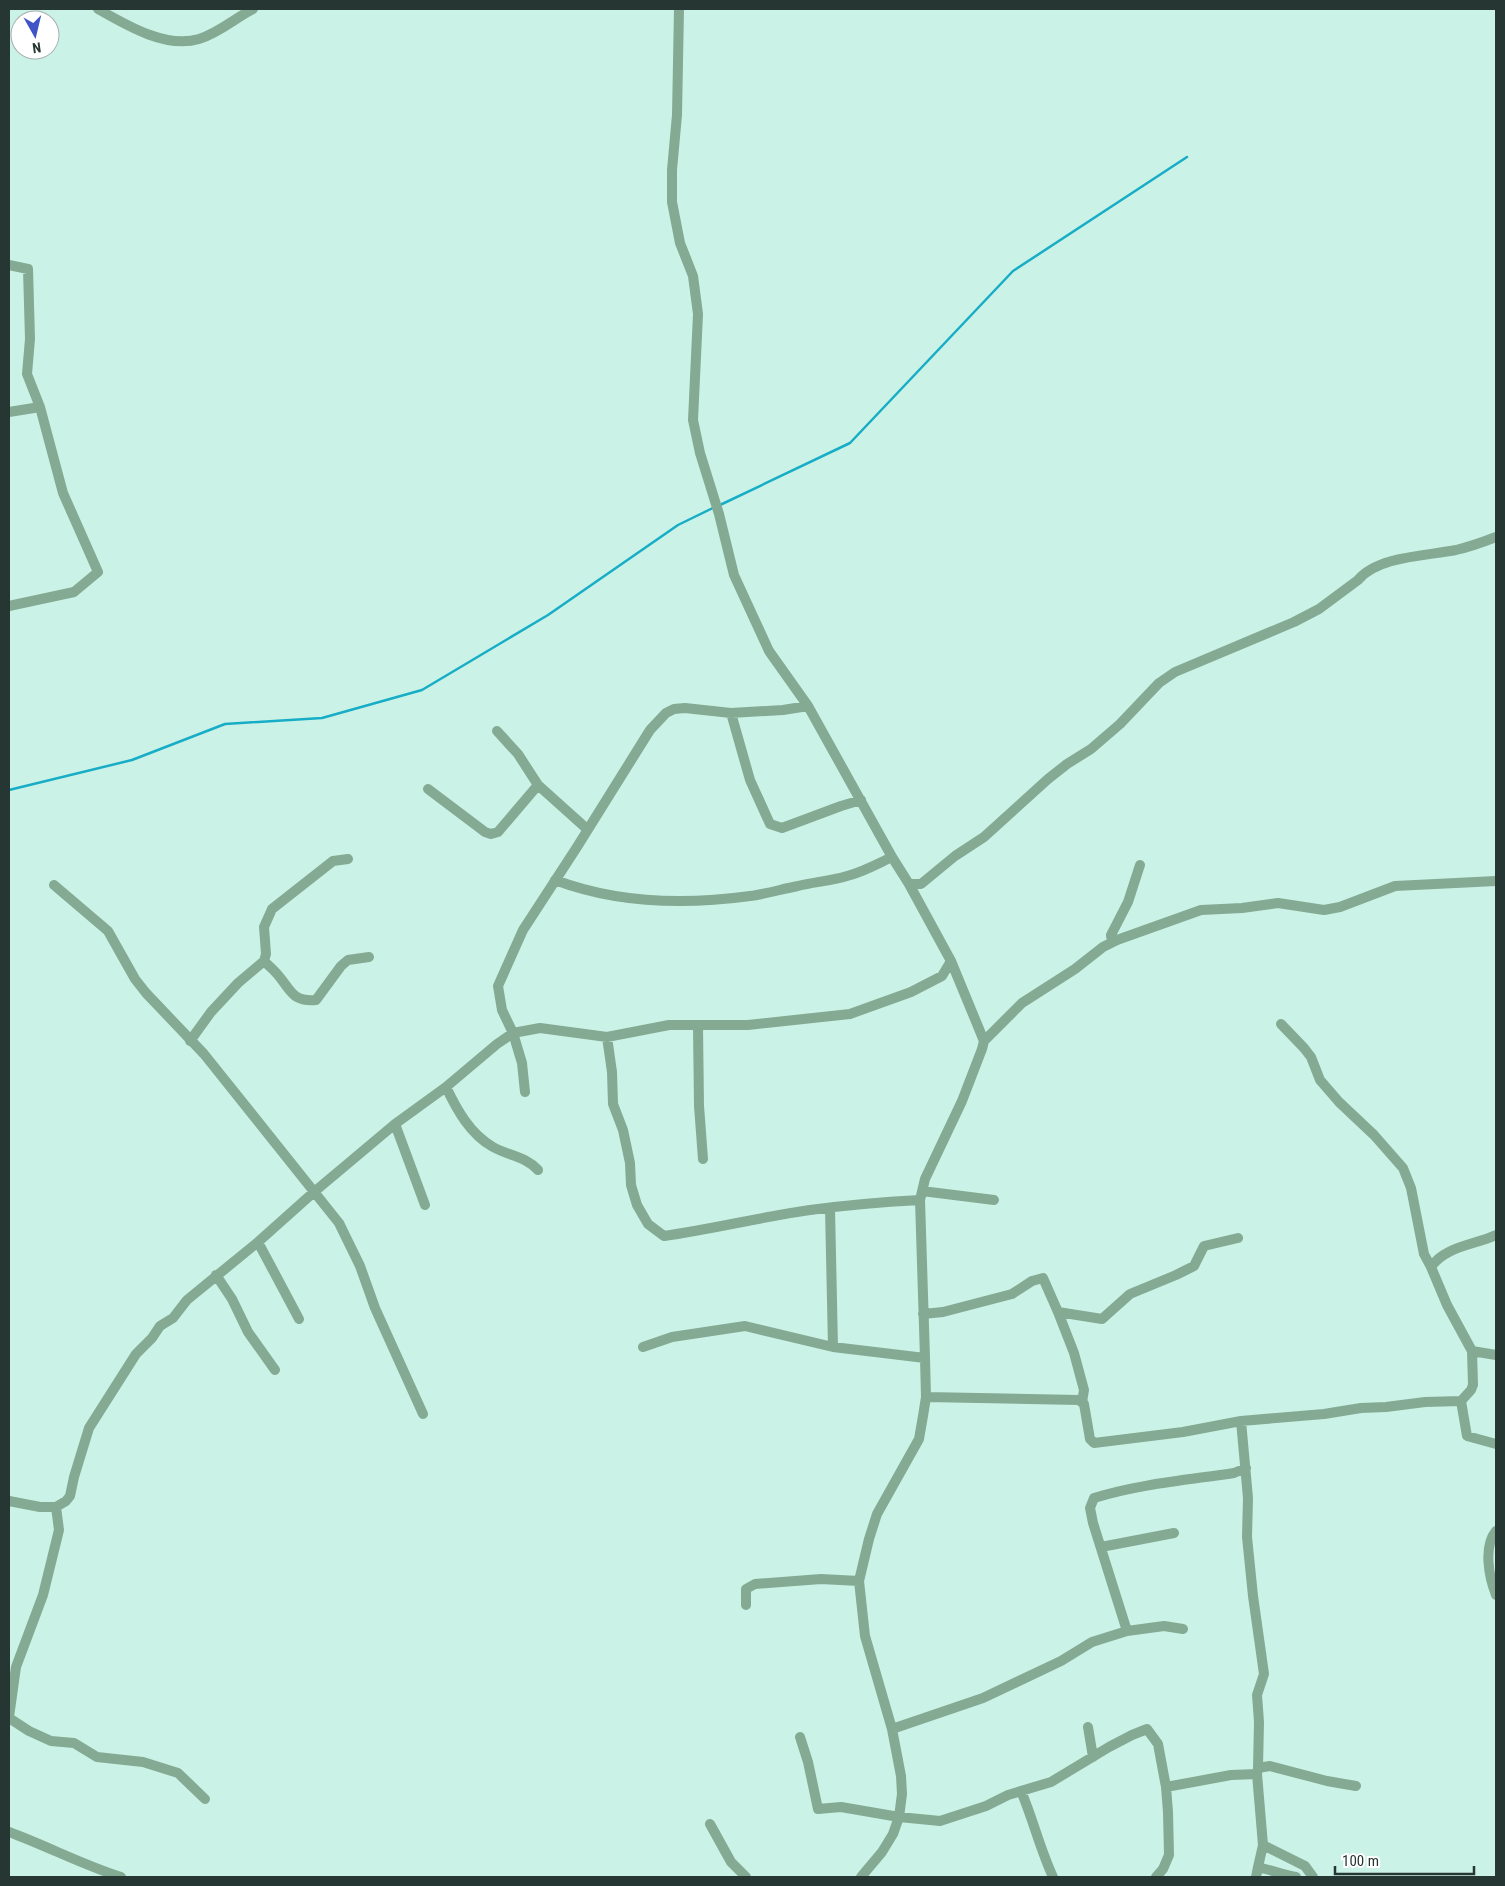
<svg xmlns="http://www.w3.org/2000/svg" width="1505" height="1886" font-family="'Roboto Condensed',sans-serif">
  <style>
    .lines { fill: none; stroke-linecap: round; stroke-linejoin: round }
    .stream { stroke: #17adc7; stroke-width: 2.5 }
    .street { stroke: #84aa93; stroke-width: 10 }
  </style>
  <rect width="100%" height="100%" fill="#cbf2e7"/>
  <g class="lines">
    <path class="stream" d="M720,505L850,443L1013,271L1187,157
      M9,790L132,760L225,724L322,718L422,690L548,615L678,525L715,507"/>
    <path class="street" d="M98,9C126,25 166,49 199,39C219,33 235,18 253,9
      M679,9L677,115L672,170V202L680,243L693,276L698,314L693,420L700,453L719,514L734,575L769,651L808,706L892,857L909,884L951,961L984,1041L982,1049L962,1101L925,1179L920,1200L925,1358L926,1397L923,1416L919,1439L877,1514L869,1539L859,1581L865,1636L892,1729L901,1776L902,1794L899,1817L893,1834L882,1852L861,1877
      M9,265L28,269L30,339L27,374L40,407
      M9,412L40,407L63,493L98,572L74,592L9,606
      M731,713L750,780L770,824L782,828L841,806L861,800
      M497,731L518,754L538,785L587,829
      M428,789L485,832L491,834L498,832L538,785
      M555,880C616,903 685,905 750,896C766,894 782,889 798,886C814,882 831,881 847,876C863,872 877,864 892,857
      M909,884H921L955,856L984,837L1048,779L1067,764L1091,749L1120,724L1159,683L1175,672L1294,622L1319,609L1358,580C1378,556 1426,556 1456,550C1469,547 1483,542 1496,537
      M54,885L108,931L135,979L146,993L204,1054L339,1223L360,1266L375,1308L423,1414
      M1112,942L1111,935L1128,902L1140,865
      M264,961C268,965 274,970 278,975C291,990 292,1002 316,1000L341,966L348,960L369,957
      M1281,1024L1304,1048L1311,1057L1320,1080L1339,1102L1374,1135L1403,1168L1411,1188L1424,1254L1431,1267
      M698,1026L699,1106L703,1159
      M607,1037L612,1072L613,1104L623,1130L630,1163L631,1185L637,1205L648,1224L664,1236C713,1229 761,1217 810,1210C847,1205 883,1202 920,1200
      M190,1041L211,1012L238,983L264,961L266,954L264,927L272,909L333,861L348,859
      M984,1041L1022,1003L1075,969L1103,947L1117,940L1201,910L1242,908L1278,903L1324,910L1340,907L1395,886L1496,881
      M446,1087C457,1110 470,1134 493,1147C509,1156 525,1156 538,1170
      M525,1092L522,1063L513,1033L502,1010L498,986L523,930L577,847L650,730L666,713L674,709L685,708L731,713L783,710L808,706
      M395,1124L425,1205
      M922,1191L994,1200
      M830,1208L833,1347
      M258,1242L299,1319
      M216,1275L232,1299L248,1332L275,1370
      M1058,1312L1102,1319L1130,1294L1176,1275L1194,1266L1204,1246L1238,1238
      M923,1314L943,1312L1012,1294L1032,1281L1043,1278L1058,1312L1074,1353L1084,1390L1082,1402
      M643,1347L672,1337L745,1326L833,1347L925,1358
      M1472,1351L1447,1305L1431,1267C1445,1246 1475,1245 1496,1235
      M926,1397L1079,1400L1084,1404L1090,1439L1094,1443L1183,1432L1241,1421L1324,1414L1361,1408L1386,1407L1425,1402L1461,1401L1467,1436L1496,1444
      M1461,1401L1471,1390L1473,1385L1472,1351L1496,1355
      M1241,1421L1248,1498L1247,1537L1253,1596L1264,1674L1257,1695L1259,1722L1258,1768
      M9,1501L40,1507H56L66,1501L70,1496L74,1477L89,1428L136,1354L152,1338L160,1326L173,1318L187,1300L258,1242L314,1192L395,1124L446,1087L497,1044L513,1033L540,1028L607,1037L669,1025H748L850,1014L911,992L942,976L951,961
      M1496,1531C1483,1547 1489,1577 1496,1595
      M1101,1547L1174,1533
      M746,1605V1589L755,1584L821,1579L859,1581
      M1127,1631L1093,1523L1090,1508L1094,1498C1139,1484 1187,1480 1234,1473L1246,1468
      M9,1717L16,1667L43,1595L59,1530L56,1507
      M9,1718L29,1731L51,1741L74,1743L97,1757L143,1762L178,1773L205,1799
      M1088,1727L1093,1757
      M892,1729L983,1698L1061,1661L1092,1642L1127,1631L1164,1626L1183,1629
      M800,1737L808,1762L818,1809L841,1807L899,1817L940,1821L986,1806L1008,1795L1051,1782L1109,1747L1132,1735L1147,1729L1158,1744L1166,1787L1168,1812L1169,1855L1163,1869L1156,1877
      M1257,1774L1263,1845L1258,1867C1271,1870 1283,1875 1296,1877
      M1166,1787L1231,1775L1257,1774L1258,1768L1270,1766L1327,1781L1356,1786
      M1021,1791C1033,1819 1040,1849 1053,1877
      M710,1824L731,1862L746,1877
      M9,1832C47,1846 83,1865 121,1877
      M1263,1845L1305,1866L1313,1877
      M1256,1877L1258,1867"/>
  </g>
  <rect width="1505" height="1886" fill="none" stroke="#263632" stroke-width="20"/>
  <g transform="translate(35 35) rotate(172)"><circle r="24" fill="#ffffff" stroke="#a8afad"/>
  <path d="M0-4L9 19L0 12L-9 19Z" fill="#3e54c7"/>
  <text y="-8" font-size="14" font-weight="bold" text-anchor="middle" fill="#263632">N</text>
  </g>
  <path d="M1335 1866v8h139v-8" fill="none" stroke="#263632" stroke-width="2.5"/>
  <text x="1342" y="1866" font-size="15" fill="#263632" stroke="#ffffff" stroke-width="4" paint-order="stroke">100 m</text>
</svg>
